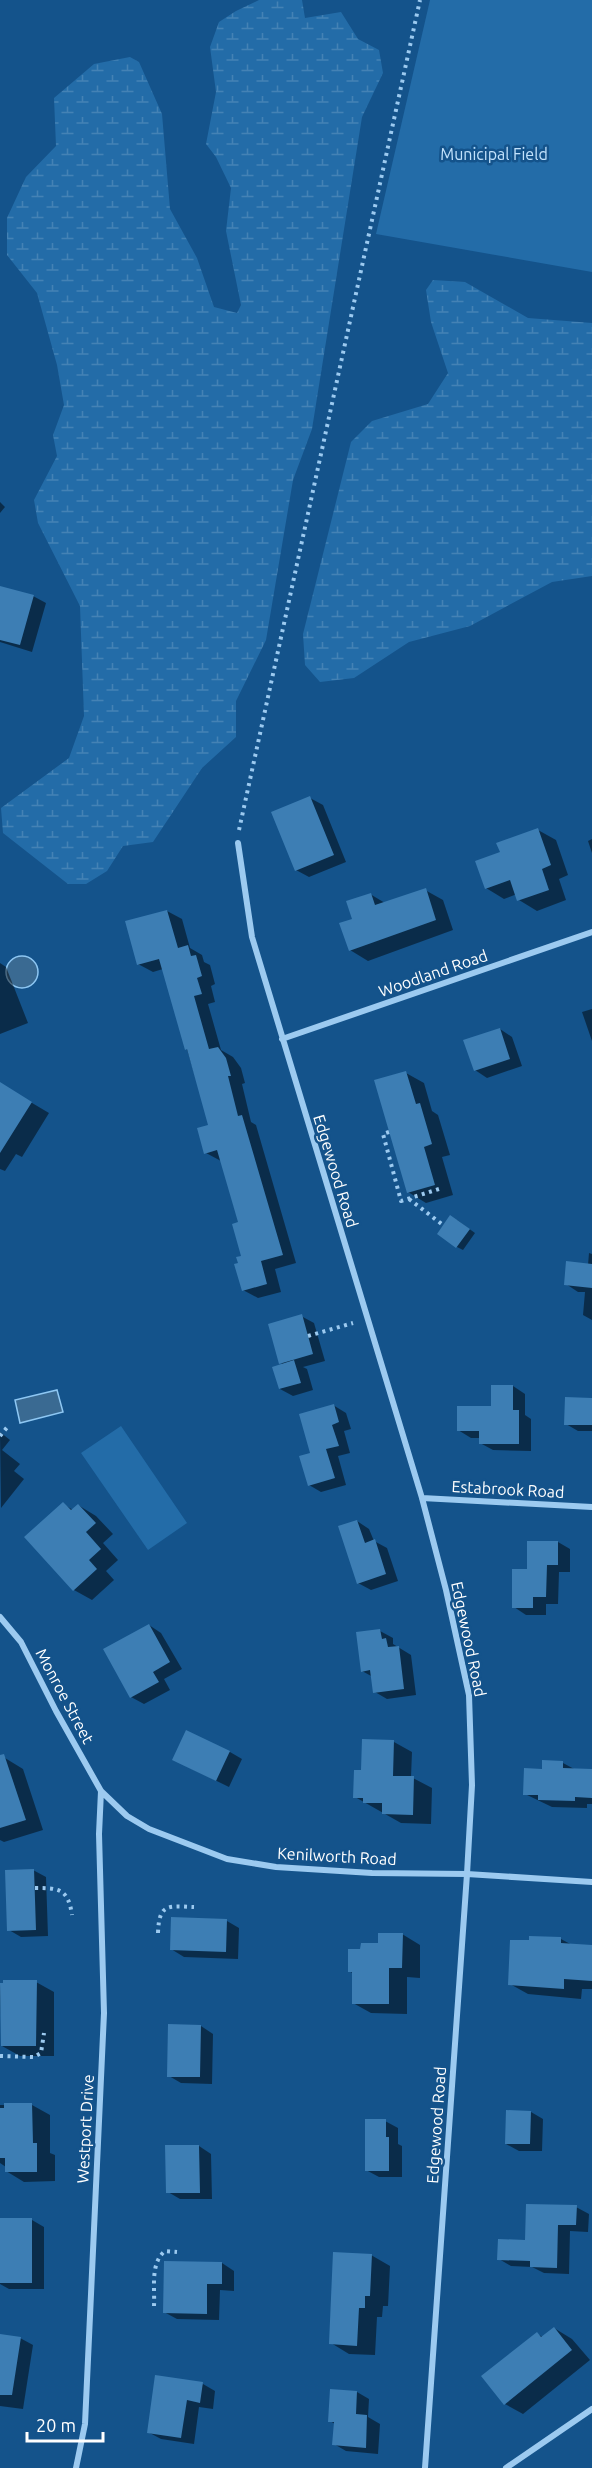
<svg xmlns="http://www.w3.org/2000/svg" width="592" height="2468" font-family="Ubuntu,sans-serif">
  <style>
    .green { fill: #236ca8 }
    .wetland { fill: url(#wetland-marsh) }
    .water { fill: #3a6a92; stroke: #8ec7f3; stroke-width: 1.5 }
    .shadow { fill: #0007 }
    .building { fill: #3d7eb4 }
    .lines { fill: none; stroke-linecap: round; stroke-linejoin: round }
    .path { stroke: #9ccaf0; stroke-width: 4; stroke-dasharray: 3 4.5; stroke-linecap: butt }
    .minor { stroke: #9ccaf0; stroke-width: 6 }
    .labels { text-anchor: middle; dominant-baseline: central; stroke-width: 5; stroke-linejoin: round; paint-order: stroke }
    .park-label { font-size: 16px; fill: #c2e2fc; stroke: #14538b }
    .street-label { font-size: 16px; fill: #fff; stroke: #14538b }
  </style>
  <defs>
    <pattern id="wetland-marsh" width="20" height="14" patternUnits="userSpaceOnUse" patternTransform="scale(1.5)"><rect width="20" height="14" fill="#236ca8"/><path d="M1 5h8M5 5V1M11 12h8M15 12V8" fill="none" stroke="#4482b5"/></pattern>
  </defs>
  <rect width="100%" height="100%" fill="#14538b"/>
  <path class="green" d="M430,0H592V272L376,234Z
    M121,1426L187,1523L148,1550L81,1453Z"/>
  <path class="wetland" d="M259,0H302L305,18L341,12L358,39L379,50L383,73L362,117L312,429L293,480L266,640L236,701V737L202,768L153,842L123,846L107,871L86,884H68L3,833L1,808L69,758L84,716L80,606L38,523L34,500L57,456L53,435L64,405L57,365L37,293L7,255V218L26,177L56,146L54,98L94,64L130,57L139,62L162,114L170,209L197,258L214,307L237,313L241,305L226,231L231,188L216,157L206,144L216,92L210,47L219,22L236,11Z
    M433,280L465,282L528,318L592,323V576L552,582L470,626L409,642L354,678L320,682L305,665L303,634L351,442L372,421L428,404L448,373L431,322L426,290Z"/>
  <path class="water" d="M6 972a16 16 0 1 1 32 0a16 16 0 1 1-32 0Z
    M57,1390L63,1412L20,1423L15,1400Z"/>
  <path class="shadow" d="M0,502L5,507L0,513Z
    M0,596H33L46,603L32,652L0,642Z
    M310,798L323,805L346,862L309,877L296,870Z
    M538,830L556,840L568,875L559,879L566,900L537,911L519,900L517,894L504,899L486,888L502,853Z
    M592,839V853L588,841Z
    M425,890L443,900L453,930L368,961L350,950L354,920L370,894L385,903Z
    M167,911L182,919L190,948L202,955L204,962L210,965L215,984L211,986L215,1002L208,1004L221,1050L233,1057L241,1068L245,1083L242,1084L251,1122L256,1125L296,1263L275,1269L281,1292L258,1298L243,1290L240,1264L243,1257L239,1223L221,1161L206,1153L210,1126L163,969L153,972L138,964Z
    M0,963L6,967L28,1023L0,1034Z
    M592,1009V1041L582,1012Z
    M500,1029L512,1037L522,1066L487,1078L475,1070Z
    M406,1073L424,1083L432,1111L438,1115L450,1155L442,1157L453,1195L426,1203L408,1192Z
    M0,1084L49,1113L22,1157L16,1154L5,1171L0,1169Z
    M457,1220L475,1233L463,1250L457,1247Z
    M589,1253L592,1254V1320L583,1315L585,1292H578L566,1284L588,1265Z
    M301,1316L314,1323L325,1361L303,1367L307,1369L313,1390L293,1396L280,1389L284,1365L281,1363Z
    M513,1386L525,1394V1415L531,1419V1451L493,1450L480,1443V1438H471L458,1430L493,1407Z
    M592,1399V1431H578L566,1424Z
    M333,1405L346,1413L351,1429L344,1431L350,1453L338,1456L346,1485L321,1492L309,1485L312,1454Z
    M0,1432L10,1440L2,1450L20,1464L14,1471L24,1479L1,1508Z
    M63,1504L73,1510L78,1505L96,1516L113,1534L103,1543L118,1560L106,1571L114,1580L92,1600L74,1590Z
    M357,1521L369,1529L374,1541L387,1548L398,1581L371,1590L358,1583Z
    M558,1542L570,1549V1572H559L558,1604H546V1615H526L514,1607L528,1571Z
    M149,1625L161,1633L182,1669L164,1679L170,1690L144,1704L131,1697Z
    M380,1631L393,1638V1644L411,1655L416,1695L387,1699L375,1692L373,1677L362,1671Z
    M394,1742L412,1752L411,1777L432,1788L431,1824L401,1823L355,1797L362,1771Z
    M230,1752L242,1759L229,1787L186,1766Z
    M5,1758L23,1769L43,1830L4,1842L0,1840V1760Z
    M563,1763L576,1770L592,1772V1804H587V1808L552,1807L525,1794L543,1771Z
    M33,1870L46,1877L48,1936L21,1937L9,1930Z
    M227,1921L239,1928L238,1959L184,1957L171,1949Z
    M402,1934L420,1945V1978L407,1977V2014L371,2013L353,2003L354,1974L349,1971L362,1951Z
    M561,1939L572,1945L592,1946V1989H582L581,1999L528,1994L510,1984Z
    M36,1982L54,1992V2056H20L2,2046L0,1985Z
    M201,2026L213,2034L212,2084L181,2083L169,2076Z
    M0,2105H32L50,2115V2153L55,2155V2181L24,2182L6,2171V2167L0,2163Z
    M508,2111L531,2112L543,2119L542,2151H519L506,2144Z
    M385,2121L398,2128V2144L402,2146V2177H379L366,2170Z
    M199,2146L211,2154L212,2199H180L168,2192Z
    M576,2207L589,2214L588,2232L570,2231L569,2274L544,2273L532,2267L511,2266L499,2259Z
    M0,2219L32,2220L44,2227V2289H9L0,2284Z
    M371,2255L390,2266L388,2306H383L382,2317H377L375,2355L349,2354L331,2343Z
    M222,2263L234,2271V2291L220,2290L219,2320L177,2319L164,2312Z
    M554,2328L572,2339L590,2360L523,2414L505,2404L537,2334L543,2337Z
    M0,2336L20,2338L33,2345L23,2409L0,2406Z
    M203,2384L215,2391L213,2409L199,2407L194,2444L161,2439L148,2432Z
    M357,2392L369,2399L368,2417L380,2424L378,2454L346,2451L334,2444L335,2424L330,2421Z"/>
  <path class="building" d="M0,586L34,595L20,645L0,640Z
    M310,796L334,855L295,871L271,812Z
    M538,828L551,865L542,869L549,890L517,901L510,880L485,889L475,861L500,852L496,843Z
    M426,888L436,920L349,951L339,923L352,919L346,901L371,893L375,905Z
    M167,910L178,948L188,945L191,956L196,955L202,976L197,978L202,994L194,996L209,1049L218,1047L226,1058L231,1076H228L238,1116L242,1115L283,1255L261,1261L267,1284L242,1291L234,1264L238,1263L236,1257L241,1256L232,1224L238,1222L217,1150L204,1154L197,1128L208,1125L187,1049L185,1050L159,959L137,965L125,921Z
    M500,1028L510,1059L474,1071L463,1040Z
    M406,1071L416,1104L420,1103L432,1144L424,1147L435,1185L407,1193L374,1080Z
    M0,1082L32,1102L0,1153Z
    M450,1215L470,1229L456,1248L437,1234Z
    M566,1261L592,1264V1288L564,1285Z
    M302,1314L313,1354L279,1364L268,1324Z
    M294,1360L301,1383L279,1389L272,1367Z
    M491,1385H513V1410H519V1444H479V1431H457V1406H491Z
    M565,1397L592,1398V1425H564Z
    M334,1404L339,1422L332,1425L339,1446L326,1449L335,1478L308,1486L299,1456L310,1453L299,1414Z
    M63,1502L71,1510L78,1504L96,1523L86,1532L101,1549L89,1560L97,1569L73,1591L24,1537Z
    M357,1520L365,1543L375,1539L386,1574L357,1584L338,1526Z
    M527,1541H558V1565H547L546,1597H533V1608H512V1569H527Z
    M149,1624L170,1662L153,1672L159,1682L130,1698L103,1649Z
    M380,1629L382,1639L386,1638L388,1647L399,1646L404,1689L373,1693L370,1670L361,1672L356,1632Z
    M186,1730L230,1751L216,1781L172,1760Z
    M362,1739L394,1740L393,1776H414L413,1815L382,1814V1803H363V1798H353L354,1770H361Z
    M4,1754L26,1820L0,1828V1755Z
    M542,1760L563,1761V1768L592,1769V1798L575,1797V1801L538,1800V1795H523L524,1768L542,1769Z
    M34,1869L36,1930L7,1931L5,1870Z
    M171,1917L227,1919L226,1952L170,1950Z
    M378,1933H403L402,1968H389V2004H352V1972H348V1949H360L361,1943H378Z
    M529,1936L561,1937V1943L592,1945V1981L564,1979V1989L508,1985L510,1940H529Z
    M3,1980H37L36,2046H1L0,1983H3Z
    M168,2024L201,2025L200,2077H167Z
    M4,2103H32L33,2143H37V2172H5V2158H0V2108H4Z
    M506,2110L531,2111L530,2144H505Z
    M365,2119H386V2137H389V2171H365Z
    M165,2145H199L200,2193H166Z
    M526,2204L577,2205L576,2225H558L557,2268L530,2267V2261L497,2260L498,2239L525,2240Z
    M0,2218H32V2283H0Z
    M333,2252L372,2254L370,2296H365V2308H359L357,2346L329,2344Z
    M164,2261L222,2262V2284H207V2314L163,2313Z
    M554,2327L572,2350L504,2405L481,2376L537,2332L541,2337Z
    M0,2334L21,2337L12,2395H0Z
    M155,2375L203,2382L200,2403L187,2400L181,2438L147,2433Z
    M330,2389L357,2391L356,2414L367,2415L366,2448L332,2445L334,2422H328Z"/>
  <g class="lines">
    <path class="path" d="M239,830L420,0
      M389,1132L383,1134L401,1201L442,1188
      M409,1199L443,1225
      M308,1336L353,1323
      M0,1436L9,1425
      M35,1888C60,1888 68,1889 72,1915
      M158,1933C159,1903 168,1906 194,1907
      M0,2056L34,2057L41,2053L44,2033
      M154,2306C155,2288 150,2263 165,2251L177,2252"/>
    <path class="minor" d="M238,843L252,937L422,1498L446,1590L469,1695L472,1785L467,1874L425,2468
      M282,1039L592,932
      M422,1498L592,1507
      M0,1617L21,1642L56,1711L101,1791L127,1816L149,1829L227,1859L276,1867L372,1873L467,1874L592,1882
      M76,2468L85,2424L104,2013L99,1834L101,1791
      M506,2468L592,2409"/>
  </g>
  <g class="labels">
    <g class="park-label">
      <text x="494" y="154">Municipal Field</text>
    </g>
    <g class="street-label">
      <text transform="translate(433 973) rotate(-19)">Woodland Road</text>
      <text transform="translate(336 1171) rotate(73)">Edgewood Road</text>
      <text transform="translate(508 1489) rotate(3)">Estabrook Road</text>
      <text transform="translate(469 1639) rotate(78)">Edgewood Road</text>
      <text transform="translate(65 1696) rotate(62)">Monroe Street</text>
      <text transform="translate(337 1856) rotate(3)">Kenilworth Road</text>
      <text transform="translate(436 2125) rotate(-86)">Edgewood Road</text>
      <text transform="translate(85 2129) rotate(-87)">Westport Drive</text>
    </g>
  </g>
  <path d="M27 2432v9h76v-9" fill="none" stroke="#ffffff" stroke-width="3"/>
  <text x="36" y="2432" font-size="18" fill="#ffffff" stroke="#14538b" stroke-width="4.5" paint-order="stroke">20 m</text>
</svg>
